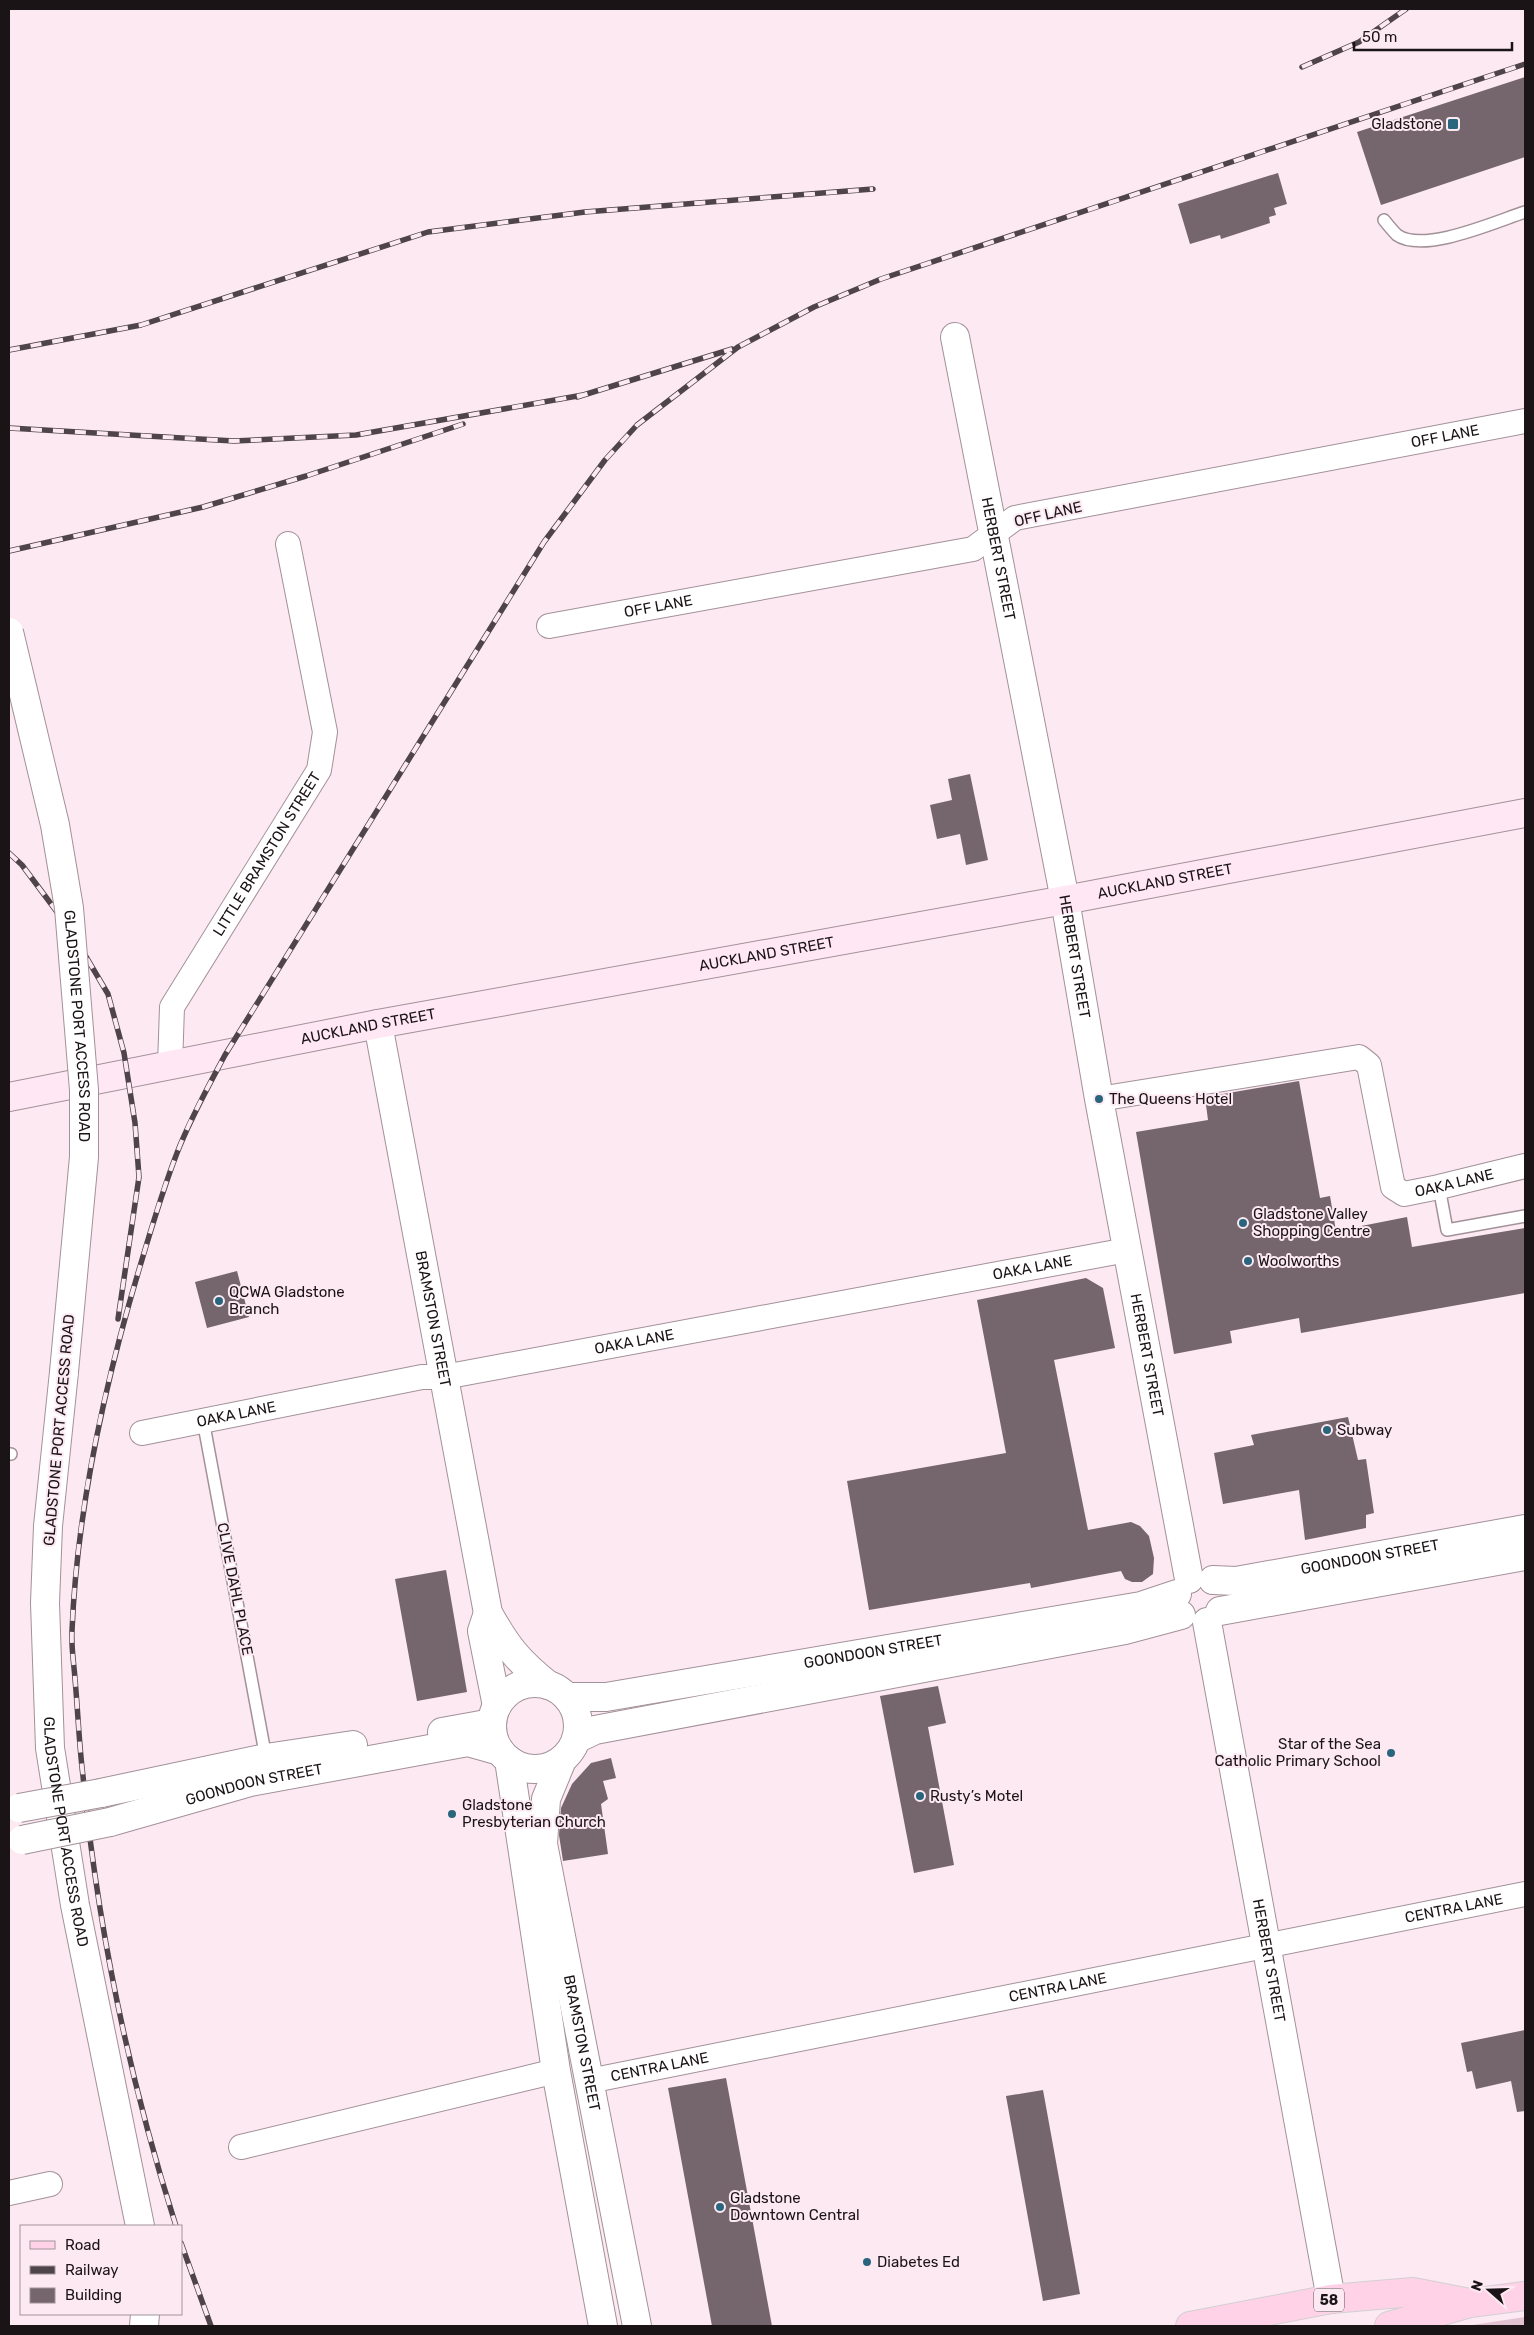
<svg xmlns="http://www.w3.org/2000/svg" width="1534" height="2335" font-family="Rubik,sans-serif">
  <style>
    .green { fill: #e2c3d1 }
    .building { fill: #75656c }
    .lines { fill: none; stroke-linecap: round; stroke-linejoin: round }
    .service-casing { stroke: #a39199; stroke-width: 14 }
    .minor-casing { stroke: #a39199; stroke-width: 26 }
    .tertiary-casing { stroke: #a39199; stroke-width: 30 }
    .secondary-casing { stroke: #a39199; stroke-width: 30 }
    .primary-casing { stroke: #d1d0d1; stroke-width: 30 }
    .service { stroke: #fff; stroke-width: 11 }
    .minor { stroke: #fff; stroke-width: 24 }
    .tertiary { stroke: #fff; stroke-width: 28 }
    .secondary { stroke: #ffe8f4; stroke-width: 28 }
    .primary { stroke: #ffd2e8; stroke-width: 28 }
    .rail-casing { stroke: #4e4449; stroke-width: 5.5 }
    .rail { stroke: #fce9f2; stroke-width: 4; stroke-dasharray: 11; stroke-linecap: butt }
    .tertiary-bridge-casing { stroke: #a39199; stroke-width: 30; stroke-linecap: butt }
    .tertiary-bridge { stroke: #fff; stroke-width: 28 }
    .poi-dot { fill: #29667d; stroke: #fce9f2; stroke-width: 2 }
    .labels { text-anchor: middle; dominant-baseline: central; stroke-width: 4; stroke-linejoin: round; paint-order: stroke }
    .shield { fill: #fce9f2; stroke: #5e5459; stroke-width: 1 }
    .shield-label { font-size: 14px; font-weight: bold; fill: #1b1417 }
    .poi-label { font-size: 15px; fill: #1b1417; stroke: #fce9f2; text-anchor: start }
    .street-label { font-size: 15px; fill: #1b1417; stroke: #fce9f2 }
  </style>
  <rect width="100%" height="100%" fill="#fce9f2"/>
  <path class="green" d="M1525,2317V2326H1466Z"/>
  <path class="building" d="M1525,77V157L1381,205L1357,132Z
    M1278,173L1287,204L1274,208L1276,215L1269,217L1270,223L1221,239L1220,235L1190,244L1178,204Z
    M970,774L988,860L966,865L960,834L937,839L930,805L952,800L948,779Z
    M1299,1081L1320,1198L1330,1196L1336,1231L1407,1217L1412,1247L1525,1228V1293L1301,1333L1299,1318L1230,1331L1232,1343L1174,1354L1136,1132L1208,1120L1205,1097Z
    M237,1271L249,1317L207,1328L195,1282Z
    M1086,1278L1103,1288L1115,1348L1054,1360L1088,1530L1131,1522L1140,1526L1149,1536L1154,1558L1153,1574L1142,1582H1132L1125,1579L1121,1571L1031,1588L1030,1583L869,1610L847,1481L1006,1453L977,1300Z
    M1348,1417L1358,1460L1366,1459L1374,1513L1366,1515V1528L1305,1540L1299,1490L1223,1504L1214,1453L1254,1445L1251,1435Z
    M446,1570L467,1692L417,1701L395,1579Z
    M938,1686L946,1723L928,1727L954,1865L914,1873L880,1696Z
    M611,1758L616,1778L603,1781L608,1799L601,1804L608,1854L563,1861L559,1835L561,1808L572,1784L591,1763Z
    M1525,2030V2111L1517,2112L1511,2081L1476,2089L1472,2071L1467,2072L1461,2043Z
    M726,2078L772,2326H712L668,2088Z
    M1043,2090L1080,2294L1043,2301L1006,2096Z"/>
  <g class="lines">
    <defs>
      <path id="service" d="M1384,220C1388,225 1393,231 1397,235C1424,254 1497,221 1525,212
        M1439,1187L1447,1230L1525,1216
        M203,1420L266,1758
        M9,1454H11"/>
      <g id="minor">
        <path id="s1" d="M549,626L973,549L1015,518L1525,421"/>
        <path id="s2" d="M170,1066L172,1007L319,770L325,732L288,544"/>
        <path id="s3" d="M1099,1099L1359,1057L1369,1065L1393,1187L1404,1194L1439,1187L1525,1166"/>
        <path id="s4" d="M142,1433L422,1377H444L1127,1250"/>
        <path id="s5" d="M589,2081L1525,1894"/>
        <path d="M241,2147L556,2071"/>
        <path d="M9,2193L50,2184"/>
      </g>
      <g id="tertiary">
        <path id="s6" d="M955,337L1065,900L1099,1099L1189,1579"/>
        <path id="s7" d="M378,1024L488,1613C507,1647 518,1661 548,1685"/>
        <path id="s8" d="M64,1372L48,1526L45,1603L50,1748L75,1905L140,2226"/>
        <path id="s9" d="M1213,1580L1236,1581L1525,1529"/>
        <path d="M1220,1611L1525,1556"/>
        <path d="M488,1613L482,1631L497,1706"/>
        <path id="s10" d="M1207,1622L1331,2299"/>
        <circle cx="535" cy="1726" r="43"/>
        <path id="s11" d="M568,1697H606L1141,1606L1177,1594"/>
        <path d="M442,1732L492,1723"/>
        <path d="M576,1739L595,1730L1125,1630L1181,1615"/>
        <path d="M509,1760L556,2071L603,2326"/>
        <path id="s12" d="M562,1760L546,1799L543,1844L637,2326"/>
        <path d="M101,1793L266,1758L353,1745"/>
        <path id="s13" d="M110,1822L250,1782L468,1742L500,1751"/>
        <path d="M144,2326L145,2314"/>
      </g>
      <g id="secondary">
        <path id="s14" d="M9,1097L378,1024L1065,900L1525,813"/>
      </g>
      <path id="primary" d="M1190,2326L1331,2299L1413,2292L1470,2303
        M1389,2326L1470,2303L1525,2296"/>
    </defs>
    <use href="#service" class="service-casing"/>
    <use href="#minor" class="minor-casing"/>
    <use href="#tertiary" class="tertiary-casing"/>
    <use href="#secondary" class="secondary-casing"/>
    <use href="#primary" class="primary-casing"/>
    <use href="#service" class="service"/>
    <use href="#minor" class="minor"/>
    <use href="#tertiary" class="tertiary"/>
    <use href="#secondary" class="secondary"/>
    <use href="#primary" class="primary"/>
    <defs>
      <path id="rail" d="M1302,67L1359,42L1406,9
        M9,350L141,325L428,232L585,212L873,189
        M577,397L732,349
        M9,428L234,441L356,435L583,395
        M9,551L203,507L306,476L463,424
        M9,853L22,865L69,928L108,994L124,1053L135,1123L139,1177L118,1319
        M176,2226C129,2079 98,1930 83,1776C79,1744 78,1712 75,1679C74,1664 71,1647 72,1631C77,1506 105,1382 141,1263C152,1226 163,1189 177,1153C190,1119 208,1087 225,1055L544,542L605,460L637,425L738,347L814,307L881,279L1525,64
        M181,2243L211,2326"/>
    </defs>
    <use href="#rail" class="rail-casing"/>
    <use href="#rail" class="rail"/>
    <defs>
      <g id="tertiary-bridge">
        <path id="s15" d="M9,632L55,825L69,908L84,1090V1157L64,1372"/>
        <path d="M19,1808L101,1793"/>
        <path d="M22,1840L110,1822"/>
      </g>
    </defs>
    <use href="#tertiary-bridge" class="tertiary-bridge-casing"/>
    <use href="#tertiary-bridge" class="tertiary-bridge"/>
  </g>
  <g class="poi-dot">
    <rect x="1447" y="118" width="12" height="12" rx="2.5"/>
    <circle cx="1099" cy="1099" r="5"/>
    <circle cx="1243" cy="1223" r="5"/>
    <circle cx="1248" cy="1261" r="5"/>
    <circle cx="219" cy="1301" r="5"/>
    <circle cx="1327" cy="1430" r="5"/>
    <circle cx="1391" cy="1753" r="5"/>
    <circle cx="920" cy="1796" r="5"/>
    <circle cx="452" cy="1814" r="5"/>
    <circle cx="720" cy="2207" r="5"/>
    <circle cx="867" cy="2262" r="5"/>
  </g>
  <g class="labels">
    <rect class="shield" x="1314" y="2288.5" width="30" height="23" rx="4"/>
    <g class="shield-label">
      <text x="1329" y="2300">58</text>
    </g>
    <g class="poi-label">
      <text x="1442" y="124" text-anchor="end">Gladstone</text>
      <text x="1109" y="1099">The Queens Hotel</text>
      <text x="1253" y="1214">Gladstone Valley<tspan x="1253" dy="17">Shopping Centre</tspan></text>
      <text x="1258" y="1261">Woolworths</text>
      <text x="229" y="1292">QCWA Gladstone<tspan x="229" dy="17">Branch</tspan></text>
      <text x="1337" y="1430">Subway</text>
      <text x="1381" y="1744" text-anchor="end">Star of the Sea<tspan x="1381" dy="17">Catholic Primary School</tspan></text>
      <text x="930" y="1796">Rusty’s Motel</text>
      <text x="462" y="1805">Gladstone<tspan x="462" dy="17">Presbyterian Church</tspan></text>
      <text x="730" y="2198">Gladstone<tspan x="730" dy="17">Downtown Central</tspan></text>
      <text x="877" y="2262">Diabetes Ed</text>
    </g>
    <g class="street-label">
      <text stroke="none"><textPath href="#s1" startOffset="921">OFF LANE</textPath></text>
      <text transform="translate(1048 514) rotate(-13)">OFF LANE</text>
      <text stroke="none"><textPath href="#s6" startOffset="226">HERBERT STREET</textPath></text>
      <text stroke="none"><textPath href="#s1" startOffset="111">OFF LANE</textPath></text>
      <text stroke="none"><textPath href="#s2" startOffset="239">LITTLE BRAMSTON STREET</textPath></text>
      <text stroke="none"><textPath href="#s14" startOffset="1176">AUCKLAND STREET</textPath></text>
      <text stroke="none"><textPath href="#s14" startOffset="771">AUCKLAND STREET</textPath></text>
      <text stroke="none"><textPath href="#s6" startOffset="631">HERBERT STREET</textPath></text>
      <text stroke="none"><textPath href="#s15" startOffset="401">GLADSTONE PORT ACCESS ROAD</textPath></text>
      <text stroke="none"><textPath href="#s14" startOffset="366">AUCKLAND STREET</textPath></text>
      <text stroke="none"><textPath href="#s3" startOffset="465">OAKA LANE</textPath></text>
      <text stroke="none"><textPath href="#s4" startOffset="906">OAKA LANE</textPath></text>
      <text stroke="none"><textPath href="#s7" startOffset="300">BRAMSTON STREET</textPath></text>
      <text stroke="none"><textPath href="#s4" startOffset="501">OAKA LANE</textPath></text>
      <text stroke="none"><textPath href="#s6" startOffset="1036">HERBERT STREET</textPath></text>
      <text stroke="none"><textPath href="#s4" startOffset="96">OAKA LANE</textPath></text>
      <text transform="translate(59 1430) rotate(-85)">GLADSTONE PORT ACCESS ROAD</text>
      <text stroke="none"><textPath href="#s9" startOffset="159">GOONDOON STREET</textPath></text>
      <text transform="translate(235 1589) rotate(79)">CLIVE DAHL PLACE</text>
      <text stroke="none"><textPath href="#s11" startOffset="309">GOONDOON STREET</textPath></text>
      <text stroke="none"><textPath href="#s13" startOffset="149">GOONDOON STREET</textPath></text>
      <text stroke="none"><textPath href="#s8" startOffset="462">GLADSTONE PORT ACCESS ROAD</textPath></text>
      <text stroke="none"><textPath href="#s5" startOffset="882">CENTRA LANE</textPath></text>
      <text stroke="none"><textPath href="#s10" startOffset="344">HERBERT STREET</textPath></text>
      <text stroke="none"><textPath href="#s5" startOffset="478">CENTRA LANE</textPath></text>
      <text stroke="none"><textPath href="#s12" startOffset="290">BRAMSTON STREET</textPath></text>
      <text stroke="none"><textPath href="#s5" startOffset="72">CENTRA LANE</textPath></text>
    </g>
  </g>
  <rect width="1534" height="2335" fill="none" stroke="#1b1417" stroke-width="20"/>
  <rect x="20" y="2225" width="162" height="90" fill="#fce9f2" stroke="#a2949a"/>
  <rect x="30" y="2241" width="25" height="8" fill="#ffd2e8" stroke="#a2949a"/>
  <text x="65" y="2250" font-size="15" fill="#1b1417">Road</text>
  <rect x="30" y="2266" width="25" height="8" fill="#4e4449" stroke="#a2949a"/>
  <text x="65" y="2275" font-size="15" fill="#1b1417">Railway</text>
  <rect x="30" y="2288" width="25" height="15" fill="#75656c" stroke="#a2949a"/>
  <text x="65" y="2300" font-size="15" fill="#1b1417">Building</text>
  <g transform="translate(1489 2290) rotate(290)" stroke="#fce9f2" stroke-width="4" paint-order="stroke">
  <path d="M0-4L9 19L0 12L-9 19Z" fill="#1b1417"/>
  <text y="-8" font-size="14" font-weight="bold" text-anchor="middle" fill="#1b1417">N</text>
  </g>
  <path d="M1354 42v8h158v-8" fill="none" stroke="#1b1417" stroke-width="2.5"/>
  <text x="1362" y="42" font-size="15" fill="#1b1417" stroke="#fce9f2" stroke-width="4" paint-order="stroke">50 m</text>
</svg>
